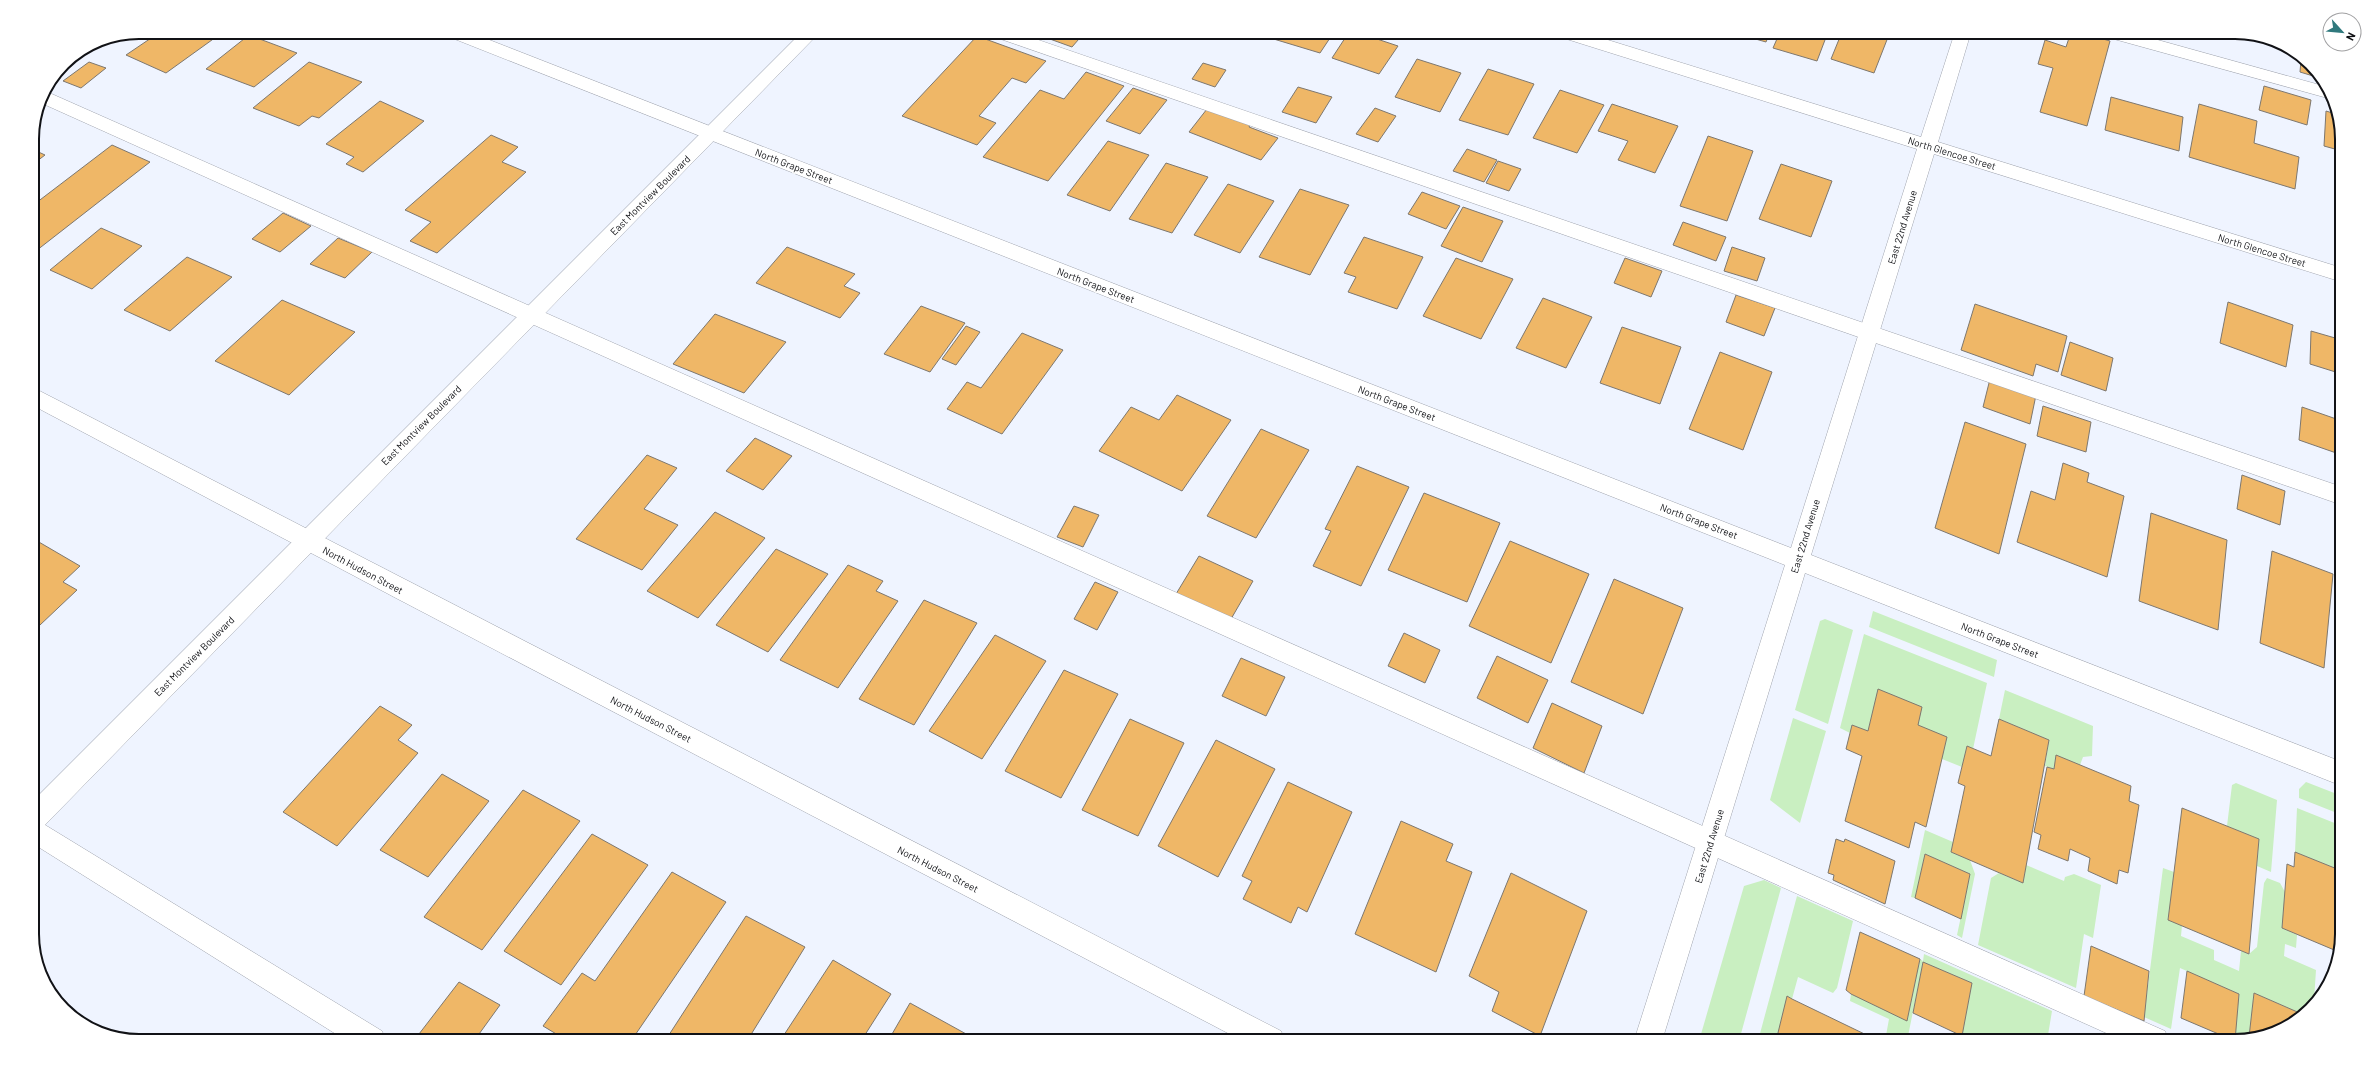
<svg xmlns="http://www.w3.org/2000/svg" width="2374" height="1073" font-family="Barlow,sans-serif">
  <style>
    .green { fill: #c9efc1 }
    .building { fill: #efb767; stroke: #7d776f }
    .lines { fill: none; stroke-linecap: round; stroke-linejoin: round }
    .service-casing { stroke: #a1a5af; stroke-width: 1 }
    .minor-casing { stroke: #a1a5af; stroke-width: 1 }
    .tertiary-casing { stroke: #a1a5af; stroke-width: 1 }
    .service { fill: #fff; fill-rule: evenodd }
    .minor { fill: #fff; fill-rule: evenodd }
    .tertiary { fill: #fff; fill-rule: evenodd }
    .labels { text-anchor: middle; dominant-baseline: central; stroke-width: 3; stroke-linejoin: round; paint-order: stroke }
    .street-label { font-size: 10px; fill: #111216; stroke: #fff }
    .rim { fill: none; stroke: #111216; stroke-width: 2 }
  </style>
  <rect width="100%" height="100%" fill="#eff4ff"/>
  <path class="green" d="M1873,611L1997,660L1994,677L1869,627Z
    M1825,619L1853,630L1828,724L1795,710L1820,621Z
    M1864,634L1987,683L1973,749L1967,746L1962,767L1942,759L1918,725L1878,690L1868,731L1852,725L1850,733L1840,728Z
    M2005,690L2093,726L2092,756L2083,757L2080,765L2056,756L2054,769L2045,766L2049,740L1999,719Z
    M1793,718L1826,731L1800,823L1770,800Z
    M2306,782L2342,796V815L2299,798V789Z
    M2236,783L2277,800L2271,872L2257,866L2259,839L2227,826L2232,785Z
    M2297,808L2342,826V871L2295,852Z
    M1925,830L1953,842L1951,852L1970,860L1975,874L1962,938L1957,935L1970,874L1925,854L1915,898L1911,897Z
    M2026,865L2064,881L2065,877L2074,874L2101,885L2093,938L2084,934L2076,988L1978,945L1991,878L1999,873L2023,883Z
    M2163,868L2174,872L2168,920L2182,925L2181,936L2214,950V960L2239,971L2241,951L2249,954L2257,947L2264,883L2267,878L2280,883L2285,892L2282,928L2297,935L2296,948L2285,944L2284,956L2316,970L2314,1000L2302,1014L2254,993L2249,1037L2245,1038L2235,1034L2239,994L2180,968L2171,1029L2144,1017Z
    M1764,880L1781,888L1739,1041H1699L1744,886Z
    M1797,896L1853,921L1837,988L1833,993L1798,977L1792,999L1788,997L1776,1041H1758Z
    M1924,954L2052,1011L2047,1041H1955L1958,1034L1962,1035L1972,983L1923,962L1907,1041H1885L1889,1019L1850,1001L1851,994L1907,1020L1920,959L1923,961Z"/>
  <path class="building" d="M160,32H223L166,73L126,55Z
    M1038,32H1085L1072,47L1036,34Z
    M1225,32H1244L1240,37Z
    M1270,32H1334L1320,53L1267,37Z
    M1349,32H1356L1398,46L1379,74L1332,58Z
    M1731,32H1770L1766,42Z
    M1780,32H1828L1817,61L1773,48Z
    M1842,32H1890L1874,73L1831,59Z
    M2071,32H2079L2110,41L2087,126L2040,112L2053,68L2038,64L2045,40L2066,47Z
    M249,35L297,53L254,87L206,69Z
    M977,36L1046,61L1026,83L1012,78L979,116L996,123L977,145L902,116Z
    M1417,59L1461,73L1440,112L1395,97Z
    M2301,60L2323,79L2300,72Z
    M89,62L106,68L81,88L63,81Z
    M309,62L362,82L319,118L312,116L299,126L253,108Z
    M1203,63L1226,70L1215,87L1192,79Z
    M1488,69L1534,84L1508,135L1459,120Z
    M1086,72L1124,86L1048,181L983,157L1040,90L1064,99Z
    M2264,86L2311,100L2307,125L2259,110Z
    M1298,87L1332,97L1316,123L1282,112Z
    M1133,88L1167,100L1140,134L1106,121Z
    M1560,90L1604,105L1577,153L1533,138Z
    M2111,97L2183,117L2179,151L2105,130Z
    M380,101L424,121L363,172L346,164L354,157L326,144Z
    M1612,104L1678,126L1655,173L1618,160L1628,141L1598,131Z
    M2199,104L2257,121L2254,143L2299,157L2295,189L2189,157Z
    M1375,108L1396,116L1378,142L1356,134Z
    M1207,109L1250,125L1249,127L1278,138L1261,160L1189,132Z
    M2326,111L2336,114L2342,132V151L2324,146Z
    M491,135L518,147L502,162L526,172L437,253L410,241L431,222L405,210Z
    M1708,136L1753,151L1727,221L1680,206Z
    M1108,141L1149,155L1110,211L1067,195Z
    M112,145L150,162L32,254V206Z
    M32,149L45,155L32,165Z
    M1467,149L1497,160L1484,182L1453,171Z
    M1498,161L1521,169L1509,191L1486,183Z
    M1166,163L1208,177L1172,233L1129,219Z
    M1781,164L1832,181L1811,237L1759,219Z
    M1228,184L1274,201L1240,253L1194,235Z
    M1300,189L1349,205L1310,275L1259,257Z
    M1422,192L1460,206L1446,229L1408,214Z
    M1463,207L1503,221L1482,262L1441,246Z
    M283,213L311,226L280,252L252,239Z
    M1683,222L1726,237L1716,261L1673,245Z
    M101,228L142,246L92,289L50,270Z
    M1364,237L1423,257L1397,309L1348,292L1356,277L1344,273Z
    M338,238L372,252L345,278L310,264Z
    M787,247L855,274L844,286L860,293L840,318L756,283Z
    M1732,247L1765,258L1757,281L1724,271Z
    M187,257L232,277L170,331L124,310Z
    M1456,258L1513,279L1481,339L1423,316Z
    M1625,258L1662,271L1651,297L1614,283Z
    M1736,295L1775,308L1764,336L1726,322Z
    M1543,298L1592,317L1566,368L1516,348Z
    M282,300L355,332L289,395L215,361Z
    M2228,302L2293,325L2286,367L2220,343Z
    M1975,304L2067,336L2058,372L2036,364L2033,376L1961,350Z
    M921,306L965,323L930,372L884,354Z
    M715,314L786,342L744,393L673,364Z
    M966,326L980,332L956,365L942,359Z
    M1622,327L1681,347L1660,404L1600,383Z
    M2311,331L2342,340V374L2310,364Z
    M1022,333L1063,350L1002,434L947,409L967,382L981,388Z
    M2070,342L2113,358L2106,391L2061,375Z
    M1720,352L1772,372L1743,450L1689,429Z
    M1990,379L2036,395L2030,424L1983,407Z
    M1177,395L1231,420L1182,491L1099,451L1131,407L1159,420Z
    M2043,406L2091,422L2086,452L2037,436Z
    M2302,407L2342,421V455L2299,440Z
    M1965,422L2026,444L1999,554L1935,528Z
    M1261,429L1309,450L1256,538L1207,516Z
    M755,438L792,456L763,490L726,471Z
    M647,455L677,468L644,509L678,525L642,570L576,539Z
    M2063,463L2089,473L2087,482L2124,496L2107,577L2017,542L2031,491L2055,500Z
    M1357,466L1409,487L1361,586L1313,566L1331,531L1325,529Z
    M2242,475L2285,491L2280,525L2237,509Z
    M1424,493L1500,523L1467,602L1388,570Z
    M1074,506L1099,515L1083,547L1057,537Z
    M715,512L765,538L698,618L647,591Z
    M2151,513L2227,540L2218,630L2139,601Z
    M32,538L80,566L63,582L77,590L40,625L32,620Z
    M1510,541L1589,574L1551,663L1469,626Z
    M776,549L828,574L768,652L716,625Z
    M2272,551L2333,574L2324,668L2260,643Z
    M1199,556L1253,581L1231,619L1176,594Z
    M848,565L883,581L876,591L898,601L838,688L780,660Z
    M1614,579L1683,608L1643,714L1571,682Z
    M1095,582L1118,592L1097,630L1074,619Z
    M924,600L977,623L914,725L859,699Z
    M1404,633L1440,650L1425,683L1388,666Z
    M995,635L1046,661L982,759L929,731Z
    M1497,656L1548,680L1528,723L1477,698Z
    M1241,658L1285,677L1266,716L1222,696Z
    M1064,670L1118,694L1061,798L1005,771Z
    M1878,689L1922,707L1918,725L1947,737L1926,827L1915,822L1909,848L1845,821L1862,756L1846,749L1852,725L1868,731Z
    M1552,703L1602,726L1584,773L1533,748Z
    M380,706L412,725L398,740L418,753L337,846L283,812Z
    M1130,719L1184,743L1138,836L1082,810Z
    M1999,719L2049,740L2023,883L1951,852L1965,786L1958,783L1967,746L1991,756Z
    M1216,740L1275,769L1218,877L1158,846Z
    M2056,755L2131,786L2129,801L2139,805L2128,873L2119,870L2117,884L2088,871L2090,858L2070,849L2068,861L2038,849L2041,835L2034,832L2047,767L2054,769Z
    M442,774L489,801L428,877L380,850Z
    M1288,782L1352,812L1307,912L1298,907L1291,923L1243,899L1252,881L1242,876Z
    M523,790L580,821L482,950L424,917Z
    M2182,808L2259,839L2249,954L2168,920Z
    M1401,821L1453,844L1446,861L1472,872L1436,972L1355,934Z
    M592,834L648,865L561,985L504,951Z
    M1836,839L1844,842L1845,839L1895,861L1885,904L1833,880L1834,875L1828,873Z
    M2295,852L2342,871V934L2339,952L2282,928L2287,864L2294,867Z
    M1925,854L1970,874L1961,919L1915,898Z
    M672,872L726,902L631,1041H568L543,1026L582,973L595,981Z
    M1511,873L1587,911L1540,1036L1492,1011L1499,992L1469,976Z
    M746,916L805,947L747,1041H665Z
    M1860,932L1920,959L1907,1021L1851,994L1846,990Z
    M2091,946L2149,971L2144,1021L2084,996Z
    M833,960L891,994L861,1041H780Z
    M1923,962L1972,983L1962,1036L1913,1013Z
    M2187,971L2239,994L2235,1041L2181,1018Z
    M459,982L500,1005L474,1041H431L419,1034Z
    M2254,993L2302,1014L2295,1023L2249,1037Z
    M1787,996L1792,999L1879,1041H1776Z
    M910,1003L968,1035L964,1041H888Z"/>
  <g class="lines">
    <defs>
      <path id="service" d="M990,32H1015L2342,487V505L992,36Z
        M2101,32H2129L2327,87L2331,99L2103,36Z
        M45,91L2165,1031L2169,1041H2124L39,102Z
        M32,817L382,1031L386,1041H347L32,843Z"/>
      <path id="minor" d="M445,32H469L1791,548L1917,149L1557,36L1555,32H1582L1921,137L1955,32H1971L1938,142L2342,268V282L1934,154L1811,555L2342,762V786L1805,573L1662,1041H1634L1785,565L447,36Z
        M32,387L1281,1031L1285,1041H1243L394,597L32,405Z"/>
      <path id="tertiary" d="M802,32H820L41,829L32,832V802Z"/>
    </defs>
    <use href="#service" class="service-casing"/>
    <use href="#minor" class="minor-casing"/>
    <use href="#tertiary" class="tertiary-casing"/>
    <use href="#service" class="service"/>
    <use href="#minor" class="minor"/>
    <use href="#tertiary" class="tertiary"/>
  </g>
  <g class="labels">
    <g class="street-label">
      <text transform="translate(1952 153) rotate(17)">North Glencoe Street</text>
      <text transform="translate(794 166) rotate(21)">North Grape Street</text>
      <text transform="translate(650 195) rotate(-45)">East Montview Boulevard</text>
      <text transform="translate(1902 227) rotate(-73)">East 22nd Avenue</text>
      <text transform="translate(2262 250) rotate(17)">North Glencoe Street</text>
      <text transform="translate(1096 285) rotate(21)">North Grape Street</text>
      <text transform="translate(1397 403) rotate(21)">North Grape Street</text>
      <text transform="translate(421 425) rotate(-45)">East Montview Boulevard</text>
      <text transform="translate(1699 521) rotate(21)">North Grape Street</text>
      <text transform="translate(1805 536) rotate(-73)">East 22nd Avenue</text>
      <text transform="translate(363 570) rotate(28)">North Hudson Street</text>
      <text transform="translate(2000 640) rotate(21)">North Grape Street</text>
      <text transform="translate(194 656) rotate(-45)">East Montview Boulevard</text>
      <text transform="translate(651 719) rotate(27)">North Hudson Street</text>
      <text transform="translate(1709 846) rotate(-73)">East 22nd Avenue</text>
      <text transform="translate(938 869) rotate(27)">North Hudson Street</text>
    </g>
  </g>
  <path d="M0 0H2374V1073H0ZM139 39H2235A100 100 0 0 1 2335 139V934A100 100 0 0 1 2235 1034H139A100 100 0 0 1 39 934V139A100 100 0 0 1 139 39Z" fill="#fff" fill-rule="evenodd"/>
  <path class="rim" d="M139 39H2235A100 100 0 0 1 2335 139V934A100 100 0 0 1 2235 1034H139A100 100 0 0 1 39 934V139A100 100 0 0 1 139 39Z"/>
  <g transform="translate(2342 32) rotate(117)"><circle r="19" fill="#ffffff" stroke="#a0a0a2"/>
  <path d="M0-3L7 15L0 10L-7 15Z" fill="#30797d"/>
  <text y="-6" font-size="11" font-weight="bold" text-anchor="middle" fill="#111216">N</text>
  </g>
</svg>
